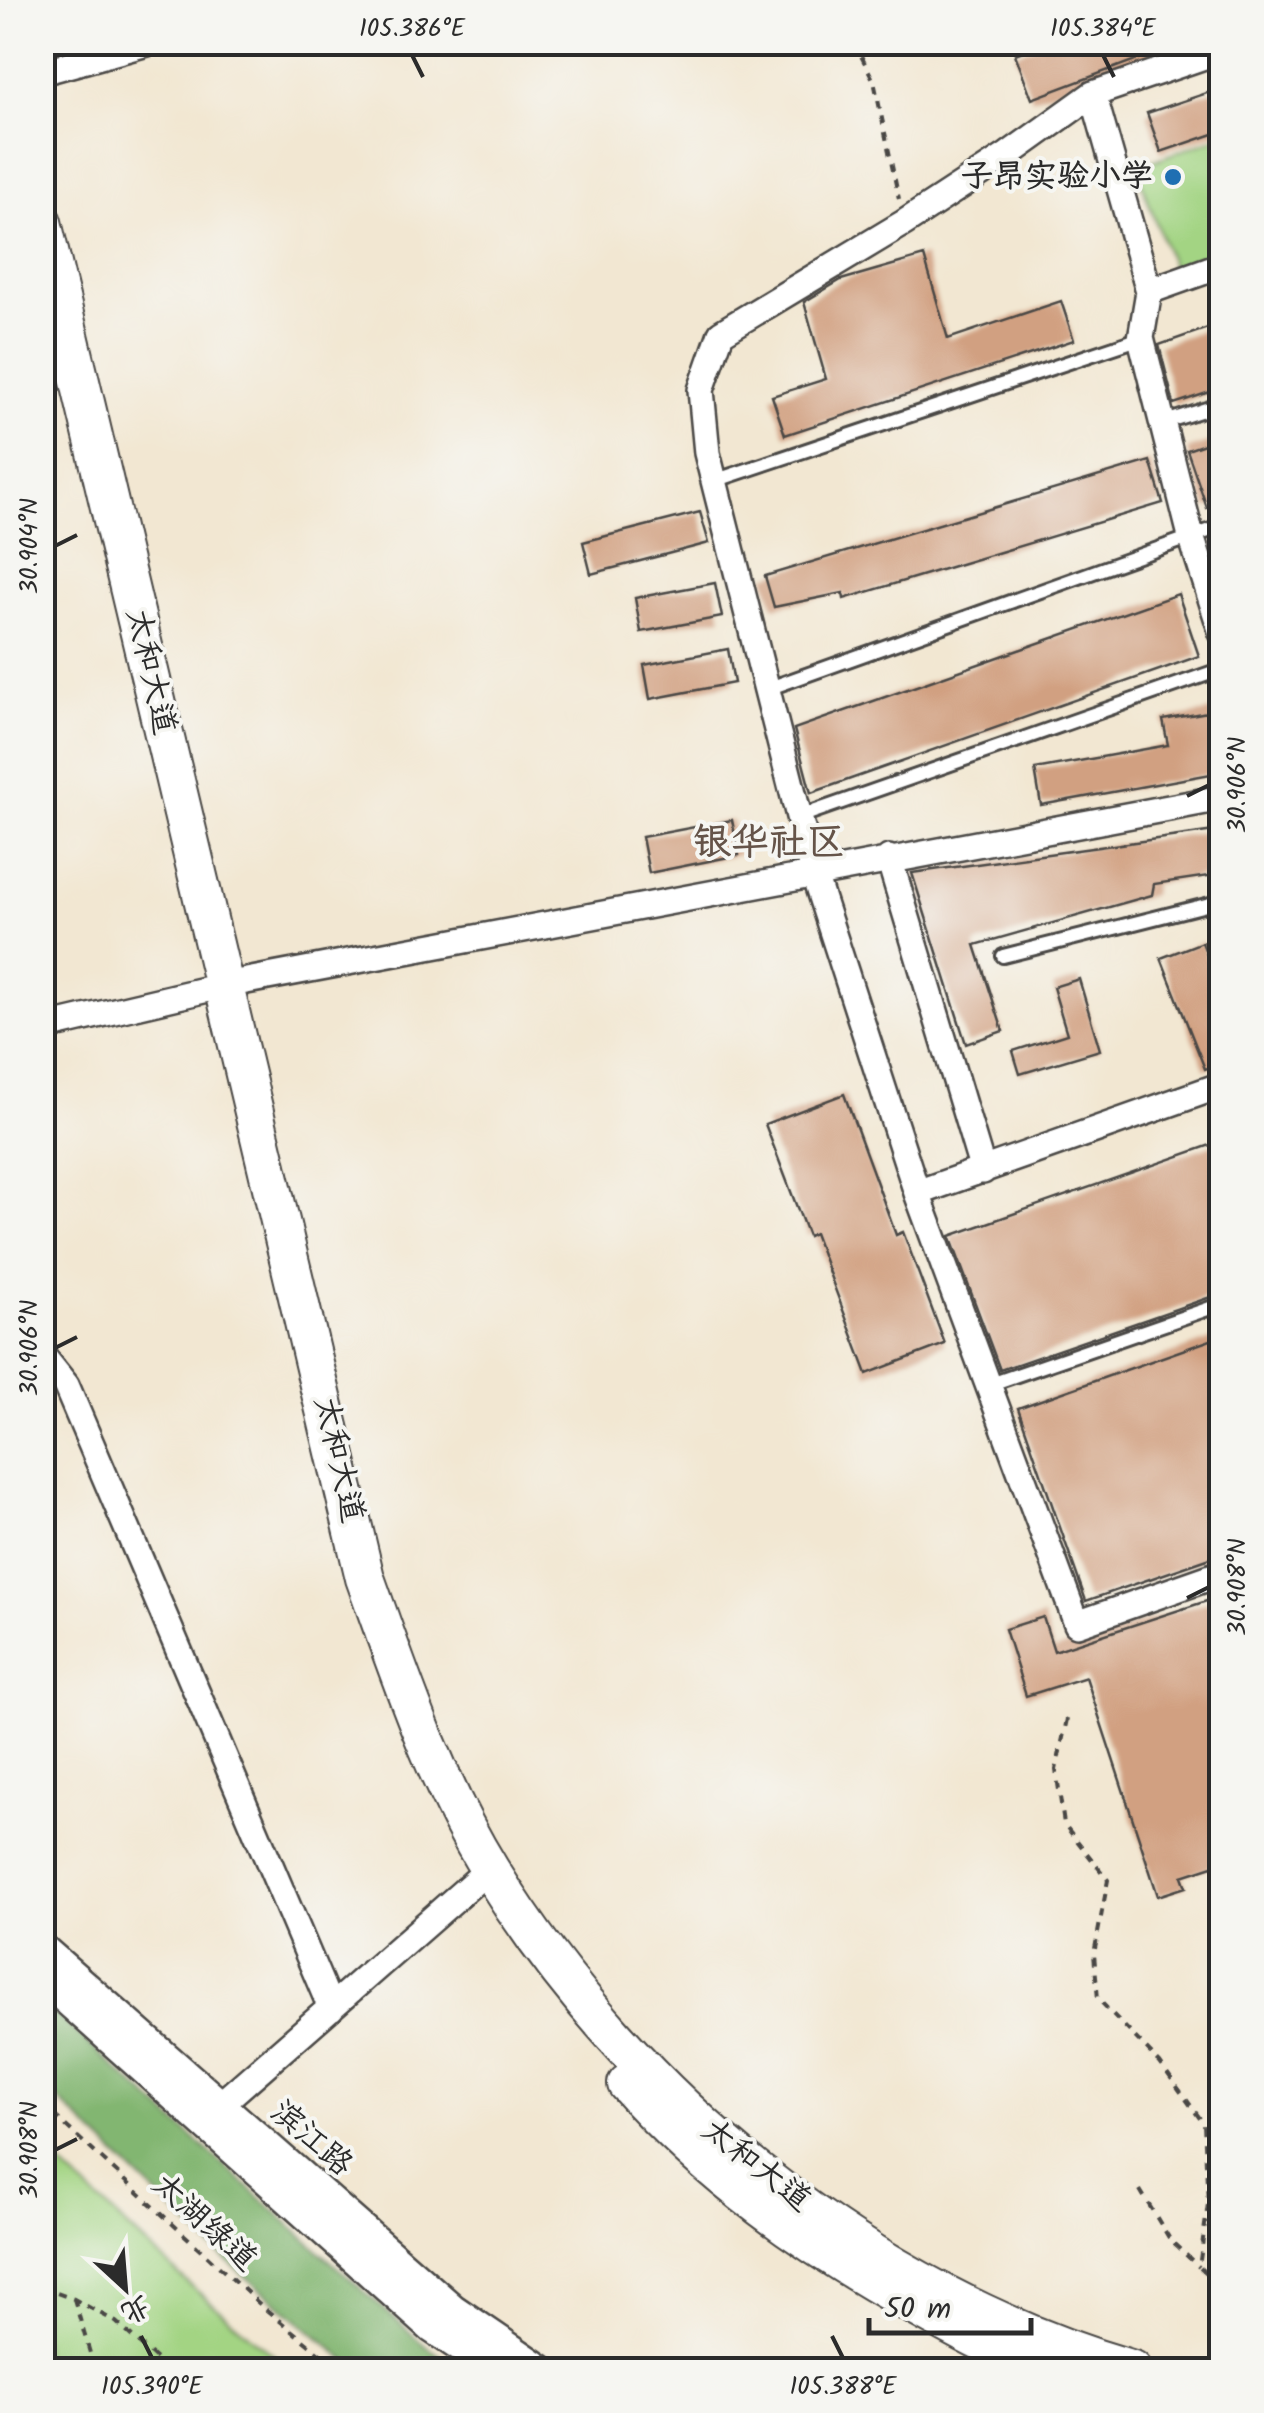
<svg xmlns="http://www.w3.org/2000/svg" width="1264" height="2413" font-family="Kalam,'LXGW WenKai TC',sans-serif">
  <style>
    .green { fill: #a3d483; stroke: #678057; stroke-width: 2.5 }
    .forest { fill: #82b671; stroke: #56704e; stroke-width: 2.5 }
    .building { fill: #d1a081 }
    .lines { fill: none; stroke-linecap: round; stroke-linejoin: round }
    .service-casing { stroke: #494744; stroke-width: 18 }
    .minor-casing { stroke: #494744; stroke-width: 30 }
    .tertiary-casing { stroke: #494744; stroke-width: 35 }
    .primary-casing { stroke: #494744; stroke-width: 42 }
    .path { stroke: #494744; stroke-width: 4; stroke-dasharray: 8 8; stroke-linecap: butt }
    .service { stroke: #fff; stroke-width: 12 }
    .minor { stroke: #fff; stroke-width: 25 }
    .tertiary { stroke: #fff; stroke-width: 30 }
    .primary { stroke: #fff; stroke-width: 38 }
    .ticks { fill: none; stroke: #2b2b2b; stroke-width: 4 }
    .poi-dot { fill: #1f6fb2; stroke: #f6f6f2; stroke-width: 4 }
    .labels { text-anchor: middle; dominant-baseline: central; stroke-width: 8; stroke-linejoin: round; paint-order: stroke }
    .poi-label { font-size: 32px; font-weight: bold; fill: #2b2b2b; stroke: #f6f6f2; text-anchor: end }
    .street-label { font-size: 32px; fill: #2b2b2b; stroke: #f6f6f2 }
    .quarter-label { font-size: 38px; font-weight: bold; fill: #655449; stroke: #f6f6f2 }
    .neatline { fill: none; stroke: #2b2b2b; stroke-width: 4 }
    .ticks-label { font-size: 25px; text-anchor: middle; fill: #2b2b2b }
  </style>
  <rect width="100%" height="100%" fill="#f6f6f2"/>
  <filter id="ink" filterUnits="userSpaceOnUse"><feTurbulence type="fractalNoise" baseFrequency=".01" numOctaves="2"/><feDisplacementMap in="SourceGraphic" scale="20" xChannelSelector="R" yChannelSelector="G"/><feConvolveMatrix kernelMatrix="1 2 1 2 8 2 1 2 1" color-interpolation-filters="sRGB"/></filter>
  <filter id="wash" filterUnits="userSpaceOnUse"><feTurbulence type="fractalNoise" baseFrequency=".0048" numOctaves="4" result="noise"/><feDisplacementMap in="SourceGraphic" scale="40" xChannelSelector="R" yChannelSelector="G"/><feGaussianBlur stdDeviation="2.25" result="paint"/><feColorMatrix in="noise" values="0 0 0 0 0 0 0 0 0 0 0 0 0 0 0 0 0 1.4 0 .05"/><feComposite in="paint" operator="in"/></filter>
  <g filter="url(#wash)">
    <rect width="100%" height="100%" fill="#f2e7d2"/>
    <path class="green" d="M1221,136V250L1172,267L1136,167Z
      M42,2148L191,2286L291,2370H43Z"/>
    <path class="forest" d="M43,2003L423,2344L462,2370H358L212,2248L43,2085Z"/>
    <g id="blocks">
      <path class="building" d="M1046,42H1178V44L1032,99L1015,54Z
        M1222,88V131L1161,152L1147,113Z
        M924,256L948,339L1061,301L1074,340L785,435L772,396L826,379L804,302L841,280Z
        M1222,323V388L1174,404L1159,345Z
        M1222,438V503L1207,508L1187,450Z
        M1150,461L1163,503L844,599L843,593L774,607L765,576Z
        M700,512L709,543L591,574L583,542Z
        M715,583L722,617L641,632L635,598Z
        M1178,594L1199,656L811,793L794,729Z
        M728,649L734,683L650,699L644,665Z
        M1213,711L1218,740H1222V772L1041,805L1035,769L1168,745L1163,720Z
        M732,820L739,855L649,873L642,837Z
        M1222,830V874L1154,884L1152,895L975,945L1003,1031L966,1044L912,873Z
        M1202,942L1222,994V1063L1205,1069L1161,958Z
        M1079,979L1100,1050L1020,1074L1013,1051L1067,1034L1053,987Z
        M844,1094L896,1235L903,1232L945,1344L867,1374L814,1233L808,1236L765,1124Z
        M1222,1141V1293L1000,1370L950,1236Z
        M1222,1336V1554L1086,1601L1018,1408Z
        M1222,1596V1863L1182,1876L1186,1887L1158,1896L1086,1677L1026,1696L1005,1629L1043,1617L1054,1651Z"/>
    </g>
  </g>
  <g filter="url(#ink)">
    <use href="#blocks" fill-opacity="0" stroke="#494744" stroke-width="2.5"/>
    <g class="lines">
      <defs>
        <path id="service" d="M1162,423L1222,404
          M714,481L1141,338
          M767,689L1222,526
          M799,817L1222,669
          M1003,956L1222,901
          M988,1385L1222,1304"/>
        <path id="minor" d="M1222,50L1093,94L1149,291L1141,338L1191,536L1222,633
          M42,72L151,42
          M1093,94L1008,155L904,223L721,333L701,390L707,453L813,872L917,1193L1077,1624L1222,1573
          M1149,291L1222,265
          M889,858L983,1171
          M42,1028L225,985L1222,798
          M917,1193L1222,1085
          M42,1355L66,1385L331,2008
          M207,2116L489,1869"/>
        <path id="tertiary" d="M42,1949L452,2309L541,2370
          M42,1977L433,2328L496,2370"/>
        <path id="primary" d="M42,222L365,1578C401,1678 434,1779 490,1870C633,2102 869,2294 1133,2370
          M627,2084C710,2178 807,2246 917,2307C960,2331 1001,2354 1048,2370"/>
      </defs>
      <use href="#service" class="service-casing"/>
      <use href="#minor" class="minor-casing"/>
      <use href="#tertiary" class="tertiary-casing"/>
      <use href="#primary" class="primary-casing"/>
      <path class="path" d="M854,42L874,81L899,199
        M1067,1719L1056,1770L1064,1824L1108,1880L1094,1954L1098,1999L1160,2063L1204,2124L1208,2204L1199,2267L1222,2288
        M42,2104L264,2308L340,2370
        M1140,2190L1171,2241L1199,2267
        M42,2288L74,2299L116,2322L168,2370
        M74,2299L95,2370
        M316,2370L318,2369"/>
      <use href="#service" class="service"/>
      <use href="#minor" class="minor"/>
      <use href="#tertiary" class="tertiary"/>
      <use href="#primary" class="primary"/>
    </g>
  </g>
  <path class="ticks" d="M412,55L423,77M1103,55L1114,77M55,546L77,535M1187,796L1209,785M55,1348L77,1337M1187,1598L1209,1587M55,2150L77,2139M141,2336L152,2358M832,2336L843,2358"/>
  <circle class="poi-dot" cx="1173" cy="177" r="10"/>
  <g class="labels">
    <g class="poi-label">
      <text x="1153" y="177">子昂实验小学</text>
    </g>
    <g class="street-label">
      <text transform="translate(150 672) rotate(77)">太和大道</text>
      <text transform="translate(338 1460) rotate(77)">太和大道</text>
      <text transform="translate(311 2139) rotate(41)">滨江路</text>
      <text transform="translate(756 2166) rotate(38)">太和大道</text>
      <text transform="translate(204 2223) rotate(42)">太湖绿道</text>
    </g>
    <g class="quarter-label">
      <text x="769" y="844">银华社区</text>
    </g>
  </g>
  <rect width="1264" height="2413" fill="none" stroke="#f6f6f2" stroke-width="110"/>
  <g transform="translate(125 2288) rotate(154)" stroke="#f6f6f2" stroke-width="8" paint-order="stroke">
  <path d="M0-8L18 38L0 25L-18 38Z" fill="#2b2b2b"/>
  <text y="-15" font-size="28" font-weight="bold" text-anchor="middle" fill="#2b2b2b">北</text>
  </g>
  <path d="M869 2318v15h162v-15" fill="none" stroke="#2b2b2b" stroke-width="5"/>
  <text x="884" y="2318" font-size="30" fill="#2b2b2b" stroke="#f6f6f2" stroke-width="8" paint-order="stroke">50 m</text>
  <rect x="55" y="55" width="1154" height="2303" class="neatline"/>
  <g class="ticks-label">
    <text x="412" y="36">105.386°E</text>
    <text x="1103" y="36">105.384°E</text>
    <text transform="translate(28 546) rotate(-90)" y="9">30.904°N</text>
    <text transform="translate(1236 785) rotate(-90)" y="9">30.906°N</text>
    <text transform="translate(28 1348) rotate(-90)" y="9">30.906°N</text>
    <text transform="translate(1236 1587) rotate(-90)" y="9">30.908°N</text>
    <text transform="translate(28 2150) rotate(-90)" y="9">30.908°N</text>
    <text x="152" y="2394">105.390°E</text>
    <text x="843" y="2394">105.388°E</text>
  </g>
</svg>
